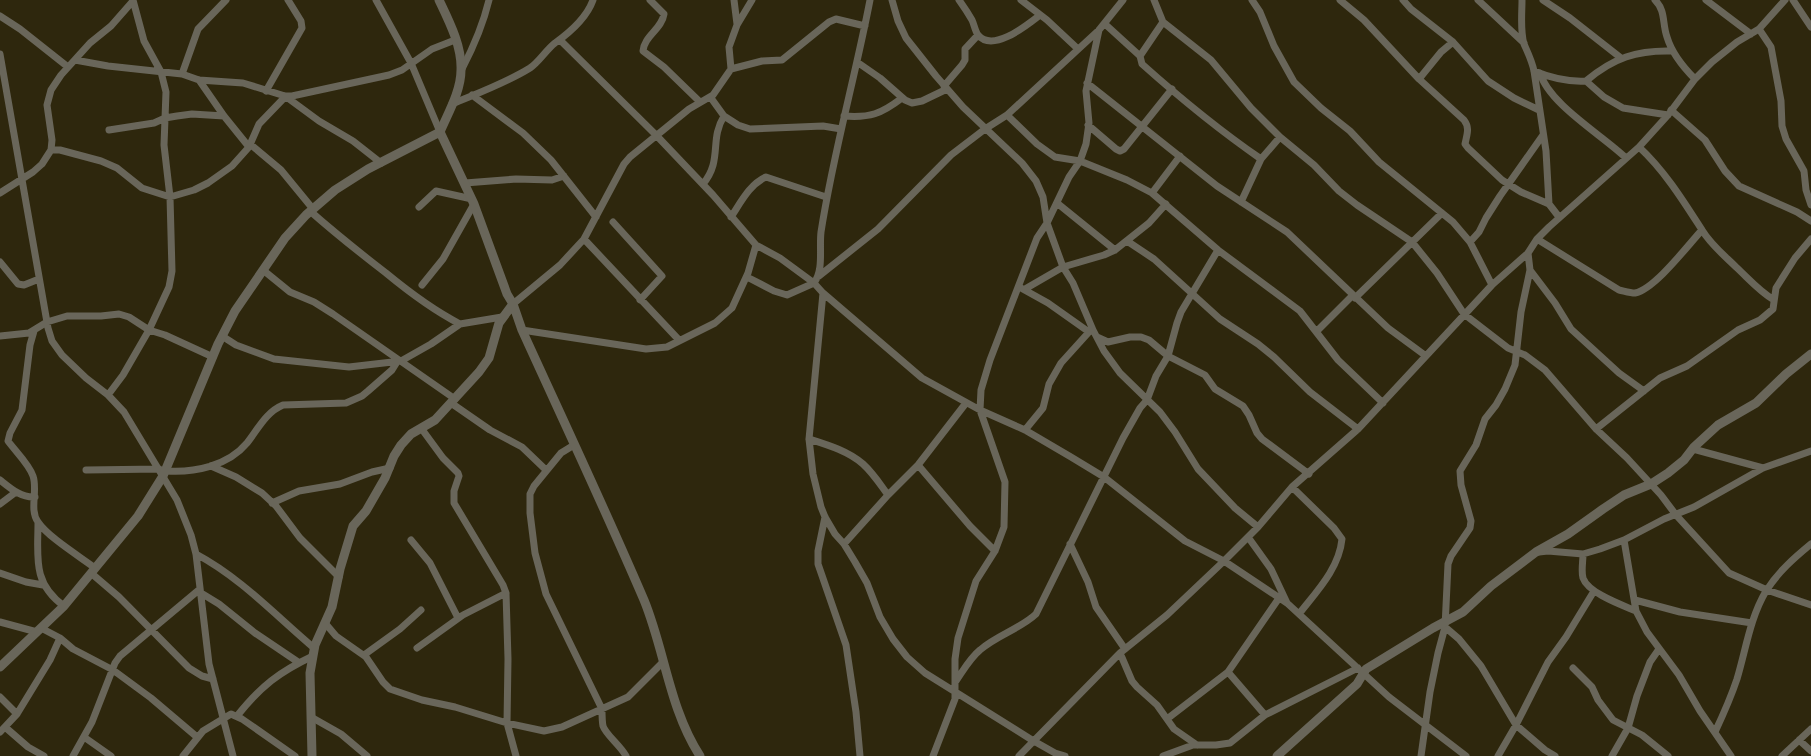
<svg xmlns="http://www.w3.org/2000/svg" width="1811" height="756" font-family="Commissioner,sans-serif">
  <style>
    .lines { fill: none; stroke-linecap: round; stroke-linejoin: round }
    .minor { stroke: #69665a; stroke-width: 7 }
    .tertiary { stroke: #69665a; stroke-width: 9 }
  </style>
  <rect width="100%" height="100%" fill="#2e270d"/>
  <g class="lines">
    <path class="minor" d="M376,0L411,63L440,132
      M650,0L664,14C662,29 644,36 643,51L664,67L700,102
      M734,0L737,24
      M870,0C855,78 833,154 821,232C819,249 824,269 814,283L823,293L809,439L813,474L821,507L825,517L835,534L844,544L855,562L867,583L880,617L893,639L907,657L925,673L1032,740L1055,753L1065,756
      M892,0L898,21L906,38L936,76L963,107L1022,163L1036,181L1043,197L1047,223L1063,267L1073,283L1093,330L1104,351L1120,373L1160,412L1175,432L1198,469L1235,508L1258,527
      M959,0C964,7 968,13 972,20C974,24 975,31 978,35C993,53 1027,25 1040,15
      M1021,0L1047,20L1078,49
      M1154,0L1163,22L1211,60L1251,108L1280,137L1314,165L1339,191L1357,205L1412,242L1437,273L1464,314L1508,348L1525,355L1545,370L1596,429L1627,458L1661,495L1676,515L1729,573L1767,590L1811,605
      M1252,0L1260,12L1274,46L1294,82L1321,108L1350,131L1379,162L1453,222L1470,242L1492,285
      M1340,0L1364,20L1419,79L1464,120C1470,128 1467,134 1465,144L1468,148L1502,180L1521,192L1549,204L1559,217
      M1403,0L1411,9L1453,42L1488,81L1514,98L1539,110
      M1478,0L1524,43
      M1522,0C1522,14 1520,31 1524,44C1528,53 1532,61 1534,71L1546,151L1549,204
      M1543,0L1570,18L1621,58
      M1655,0C1666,11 1662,23 1667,37C1672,54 1683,67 1695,79
      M1706,0L1751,34
      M1793,0L1811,27
      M0,16L20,29L68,67
      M1105,24L1140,56L1142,64C1180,98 1219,130 1261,159
      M1759,29L1771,47L1781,101L1782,126L1786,139L1804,171L1806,190L1811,205
      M560,40L656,135L713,195L756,245L780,258L814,283
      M0,54L48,328L52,341L62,355L86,378L108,395L124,412L177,500L191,535L196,554L209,664L233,756
      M1140,56L1163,22
      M75,60L108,66L182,74L199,80L243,83L285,96H292L389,75L402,70L432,49L455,40
      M857,62L880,78L905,100L912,103L922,101L947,89
      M462,69C474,46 483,25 489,0
      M731,69L762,61L782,60L829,22L836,19L865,26
      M1534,71C1551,78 1568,82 1586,81L1604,97L1623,108L1668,115
      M1540,73C1549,104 1602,135 1626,158
      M182,74L198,29L226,0
      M1419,79L1441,52L1453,42
      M199,80L224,116L249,147
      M1586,81C1613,58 1637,50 1672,51
      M1087,83L1217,186L1287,232L1388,328L1426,356
      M944,86L962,65L965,60V49L978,35
      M266,91L302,28L301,21L288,0
      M472,95L523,133L551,160L596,217
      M285,96L319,121L353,141L381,163
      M711,98L724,116L738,125L750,129L823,126L841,129
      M452,104C478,93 506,83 530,68C539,62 546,50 555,43C569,33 587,17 593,0
      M1671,110L1705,140L1725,171L1739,186L1797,212L1811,221
      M1007,115L1037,144L1055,157L1080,161L1127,180L1152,193L1218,250L1300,311L1338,360L1383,403
      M844,116C870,118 881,114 902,98
      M1088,125L1116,149L1120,151L1124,149L1172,89
      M109,130L154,123L165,118L177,116L192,114L224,116
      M250,144L281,170L313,209
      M1639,147C1665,171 1684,202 1702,230C1711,245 1725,256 1736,267C1749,279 1759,291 1774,300
      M51,150H60L101,161L117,168L142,188L170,197L194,190L208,183L232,166L249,147L259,124L285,97
      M465,183L516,179L552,180L564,176
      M703,184C723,160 709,140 724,116
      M0,193L33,172L42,164L51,150L52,140L47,105L51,90L61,75L90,43L111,26L133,1
      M1152,193L1180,156
      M1241,202L1261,159L1280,137
      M1057,203L1115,250
      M419,207L436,191L472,199
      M310,211C335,233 360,253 386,273C409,292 433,310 460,324
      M731,217C741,202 750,184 766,177L826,197
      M613,222L662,276L640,300
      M584,239L679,340
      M1537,239L1619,290C1624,291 1630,293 1635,293C1655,289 1688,245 1702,230
      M1127,241L1154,259L1220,319L1258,344L1274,357L1310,392L1358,429
      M1470,242L1479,232L1486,218L1500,196L1543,135
      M0,262L18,284L24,285L39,279
      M263,270L290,292L314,302L333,314L455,399
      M1530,270L1555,303L1571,329L1619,373L1644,391
      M819,276L878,229L951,155L985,129L1007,115L1099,30L1123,0
      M747,277L774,291L787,295L814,283
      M422,285L443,259L474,204
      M1021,288L1048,303L1089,332L1092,330
      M1025,289L1063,267L1104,255L1115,250L1149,223L1166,204
      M823,293L922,378L980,410L1025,430L1071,457L1104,477L1185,541L1224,561L1287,603L1389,697L1466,756
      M1355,298L1442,213
      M513,304L560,265L584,239L624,164L630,157L689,109L713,95L731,69L729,47L737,25L752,0
      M522,330L646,349L667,347L715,323L732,308L748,273L756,245
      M34,331L30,345L22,410L10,433L8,441C16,452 29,464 33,476C38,490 29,510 38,522C48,537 79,556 95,568
      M1317,331L1353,295
      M0,336L29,333L47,322L67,316H101L119,314L129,317L149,330L165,335L213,357
      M222,336L236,345L274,359L349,367L401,361L431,344L460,324L502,317
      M1097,337L1108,342L1130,337H1141L1149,340L1168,356L1205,375L1215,389L1243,406L1249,415L1257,433L1262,439L1309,474
      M108,395L123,375L149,330L169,287L172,271L170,197L164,145L166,92L161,72L144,41L133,0
      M451,403L490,430L522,447L546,470
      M421,428L443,458L458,473L459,476L454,491V503L503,585L506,593L508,659L507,723L516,756
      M1596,429L1660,378L1687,366L1738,330L1760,320L1773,309L1776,288L1795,258L1811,239
      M1025,430L1043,408L1049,384L1061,363L1089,332
      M809,439C828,445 848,451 863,464C873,473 880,484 888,495
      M574,445L561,453L534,486L530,494V513L535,553L546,594L602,709C602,714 602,721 603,726C606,735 620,745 626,756
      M1693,449L1763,468
      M918,465L970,526L995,551
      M211,466L236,477L262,493L276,506L300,538L339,577
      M86,470L159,469
      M166,471C194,473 228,466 247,443C258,429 266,412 283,405L346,403L362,396L368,391L392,370L397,362
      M0,480C10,488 21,498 35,497
      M1292,487L1334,528L1342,539C1339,569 1316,592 1299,614
      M272,503L299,491L340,484L372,472L390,468
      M0,504L16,492
      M825,517L818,551V564L846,645L856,712L860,756
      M38,522C38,557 32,583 64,606
      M1248,537L1271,569L1287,603
      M411,540L430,563L458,618
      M1624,540L1636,611L1647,632L1679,675L1700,711L1731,756
      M844,544L888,495L918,465L966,403
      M1070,544L1088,582L1096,607L1125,649
      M1539,552L1548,551L1583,554L1600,549L1624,540L1664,519L1694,507L1763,468L1811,451
      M196,554C241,578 275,615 314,648
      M1583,554C1583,562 1581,571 1583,578C1588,593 1622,605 1636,611
      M0,573L26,582L43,585
      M91,573L119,597L189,668L202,676L213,679
      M201,593L219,604L255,633L298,662
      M1635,600L1680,612L1752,623
      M0,622L37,632
      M325,623L336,636L366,657L383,682L390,689L422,700L455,707L507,723L544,731L562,727L628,697L663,662
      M1445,627L1459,639L1481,666L1516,725L1545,750L1555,756
      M41,628L60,638L73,649L113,670L151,698L197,737
      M417,648L463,615L506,593
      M1120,653L1132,681L1137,687L1157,705L1174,729L1197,745
      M364,655L400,629L421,610
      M1573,668L1592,687L1598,700L1613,720L1642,735L1668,756
      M1228,672L1265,715
      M956,681C963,671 970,658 980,650C997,635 1020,629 1036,614L1123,438L1140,408L1147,400L1156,376L1168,356L1177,323L1181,312L1218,250
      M0,697L17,714
      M237,716C261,686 279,672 313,656
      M311,717L341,734L367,756
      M1167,719L1228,672L1279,598
      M5,727L28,747L44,756
      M0,732L17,714L50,660L60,638
      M1715,732C1723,715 1731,697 1737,679C1746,649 1750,618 1766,591C1778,572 1794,558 1811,544
      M84,737L111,756
      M1799,740L1811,751
      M73,756L92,722L115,663L120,656L200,589
      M183,756L203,731L231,714L242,719L295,756
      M933,756L955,699V659L958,638L976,581L995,551L1004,527L1005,482L980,410L981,390L990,360L1037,238L1047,223L1069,177L1080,161L1086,144L1089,123L1086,91L1099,30
      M1019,756L1120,653L1167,615L1224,561L1258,527L1292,487L1358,429L1492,285L1528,253L1537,239L1549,227L1639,147L1668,115L1695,79L1712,62L1737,42L1759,29L1785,0
      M1163,756L1193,745H1216L1230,743L1265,715L1358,668
      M1421,756L1430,692L1438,653L1445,627L1448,564L1451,556L1470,528L1471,521L1461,485L1460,471L1476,445L1485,419L1496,405L1505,389L1515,365L1521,312L1530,270L1528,253
      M1498,756L1516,725L1548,662L1566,637L1594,591
      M1612,756L1628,728L1637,696L1650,662L1659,649
      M1782,756L1811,729"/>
    <path class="tertiary" d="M440,132L474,204L507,294L513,304L522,330C563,420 605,509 644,600C665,651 669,708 700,756
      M0,667L64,606L138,516L163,476L218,344L235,311L285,238L306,215L335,190L368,169L440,132C448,113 461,91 461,70C462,46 449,21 439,0
      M312,756L310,673L313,656L315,645L332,607L340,569L353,526L366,511L385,478L394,456L401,445L411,434L435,420L479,372L489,358L499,323L513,304
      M1277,756L1357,684L1366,669L1433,628L1463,612L1491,586L1536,552L1568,534L1603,509L1624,495L1651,484L1668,473L1684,460L1694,447L1718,425L1756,403L1786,374L1811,354"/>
  </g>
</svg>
